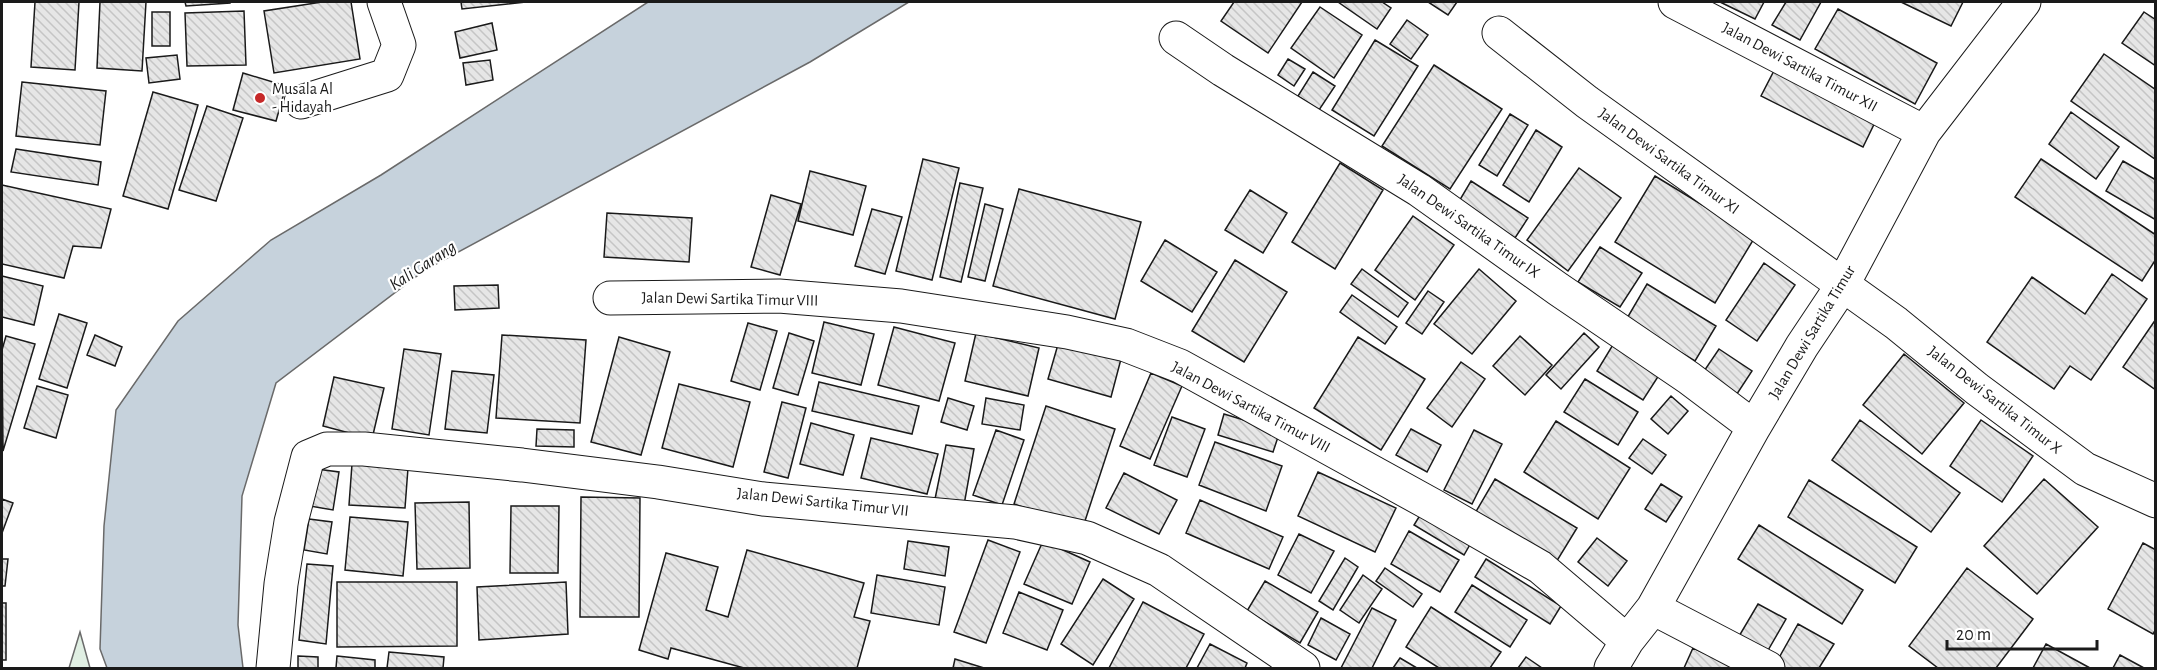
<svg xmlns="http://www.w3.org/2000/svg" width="2157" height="670" font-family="'Alegreya Sans',sans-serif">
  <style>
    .grass { fill: #e0efe3; stroke: #6a6a6a; stroke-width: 1.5 }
    .water { fill: #c6d2dc; stroke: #6a6a6a; stroke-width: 1.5 }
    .building { fill: url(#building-back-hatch); stroke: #1a1a1a; stroke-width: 1.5 }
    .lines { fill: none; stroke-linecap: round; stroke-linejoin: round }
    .minor-casing { stroke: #1a1a1a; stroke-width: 35 }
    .minor { stroke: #fff; stroke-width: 33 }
    .poi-dot { fill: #c62828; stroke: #fff; stroke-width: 2 }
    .labels { text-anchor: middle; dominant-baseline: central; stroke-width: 4.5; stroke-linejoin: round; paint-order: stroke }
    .street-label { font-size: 16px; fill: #1a1a1a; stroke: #fff }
    .poi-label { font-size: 16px; fill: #1a1a1a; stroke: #fff; text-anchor: start }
    .water-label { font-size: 18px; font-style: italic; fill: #1a1a1a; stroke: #fff }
  </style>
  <defs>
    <pattern id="building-back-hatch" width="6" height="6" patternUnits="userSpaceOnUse" patternTransform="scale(1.5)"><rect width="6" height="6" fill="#e6e6e6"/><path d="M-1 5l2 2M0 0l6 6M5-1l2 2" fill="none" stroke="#c5c5c5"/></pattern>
  </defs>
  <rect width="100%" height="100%" fill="#fff"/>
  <path class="grass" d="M80,632L90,668H69Z"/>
  <path class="water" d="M648,2H909L810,62L425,270L276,383L242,496L238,625L243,668H107L100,649L104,526L116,410L178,321L271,240L381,175Z"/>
  <path class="building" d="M35,2H79L75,70L31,67Z
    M100,2H146L142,71L97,68Z
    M185,2H230V3L186,6Z
    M322,2H351L360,59L274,73L264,11Z
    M461,2H526L462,9Z
    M1234,2H1302L1268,53L1221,21Z
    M1338,2H1382L1391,8L1377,29Z
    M1428,2H1457L1448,15Z
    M1720,2H1764L1755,19Z
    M1786,2H1821L1800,40L1772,25Z
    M1901,2H1963L1951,26Z
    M1320,7L1362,35L1334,78L1291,48Z
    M1838,9L1937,63L1915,104L1815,49Z
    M244,11L246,65L187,66L185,13Z
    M152,12H170V46H152Z
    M2144,12L2156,20V66L2122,43Z
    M1407,20L1428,35L1411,59L1390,44Z
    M492,23L497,50L460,58L455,32Z
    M1375,40L1418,66L1374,136L1332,110Z
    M2104,54L2156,90L2155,159L2071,101Z
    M177,55L180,79L149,83L146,58Z
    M1288,59L1305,69L1294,86L1278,75Z
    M490,60L493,80L466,85L463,63Z
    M1778,63L1879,114L1863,147L1761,96Z
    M1434,65L1502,109L1450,189L1382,146Z
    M1313,72L1335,86L1319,110L1298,96Z
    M243,73L286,86L276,121L233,110Z
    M22,82L106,91L100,145L16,136Z
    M153,92L198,105L168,209L123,196Z
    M207,106L243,118L216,201L179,190Z
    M2071,112L2119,147L2096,179L2049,144Z
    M1510,114L1528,125L1497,176L1479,165Z
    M1536,130L1562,147L1529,202L1503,185Z
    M16,149L101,162L98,185L11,172Z
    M923,159L959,168L932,280L896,271Z
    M2041,159L2156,235V259L2142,281L2015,197Z
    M2123,161L2156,180V220L2106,191Z
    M1340,163L1383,190L1335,269L1292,242Z
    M1579,168L1621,198L1568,271L1527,240Z
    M810,171L866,186L853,235L798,221Z
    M1655,176L1755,237L1715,303L1615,242Z
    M1471,181L1528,218L1515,238L1458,203Z
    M960,183L983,188L961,282L940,277Z
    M2,185L111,209L101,248L73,246L64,278L2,264Z
    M1019,189L1141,222L1115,319L993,286Z
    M1250,190L1287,213L1263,253L1225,230Z
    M771,195L801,204L780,275L751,267Z
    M985,204L1003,209L985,281L968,277Z
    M872,209L902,217L885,274L855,266Z
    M607,213L692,218L689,262L604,257Z
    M1413,216L1454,245L1415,300L1375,270Z
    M1165,240L1217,272L1192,312L1141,281Z
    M1600,247L1642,273L1620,307L1578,282Z
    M1235,260L1287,292L1244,362L1192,331Z
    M1764,263L1795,285L1757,341L1726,320Z
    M1362,269L1408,303L1398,317L1351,284Z
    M1479,269L1516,301L1472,354L1434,324Z
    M2112,274L2147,299L2091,380L2070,366L2054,389L1987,342L2032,277L2085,314Z
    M2,276L43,286L34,325L2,317Z
    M1647,284L1716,326L1695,361L1626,320Z
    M498,285L499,308L455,310L454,286Z
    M1428,291L1444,302L1422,334L1406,323Z
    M1352,295L1397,327L1385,344L1340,312Z
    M59,314L87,323L67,388L39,379Z
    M2156,319V390L2123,367Z
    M824,322L874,334L861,385L812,373Z
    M748,323L777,331L760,390L731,381Z
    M894,327L955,343L939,401L878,385Z
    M789,333L814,341L798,395L773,388Z
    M976,333L1039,348L1028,396L965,381Z
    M1584,333L1599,347L1561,389L1546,375Z
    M95,335L122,347L115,366L87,355Z
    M502,335L586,340L580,423L496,418Z
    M6,336L35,344L3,451L2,350Z
    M1520,336L1552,365L1525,395L1493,366Z
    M619,337L670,352L641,455L591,442Z
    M1358,337L1425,379L1381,450L1314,408Z
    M1059,341L1121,359L1111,397L1048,379Z
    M1614,343L1661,372L1643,400L1597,371Z
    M404,349L441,354L429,435L392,429Z
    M1719,349L1752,371L1733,400L1700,377Z
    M1904,354L1964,403L1922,454L1863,405Z
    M1461,362L1485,379L1452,427L1427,408Z
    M452,371L494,375L487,433L445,429Z
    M1151,373L1182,386L1150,459L1120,446Z
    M334,377L384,388L372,439L323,426Z
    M1585,379L1638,412L1618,445L1564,412Z
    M819,382L919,406L912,434L812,411Z
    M679,384L750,402L733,467L662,448Z
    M37,386L68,395L56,438L24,428Z
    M1671,396L1688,411L1668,434L1651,419Z
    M948,398L974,406L967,430L941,422Z
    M986,398L1024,405L1020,430L982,424Z
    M782,402L806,408L788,478L764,472Z
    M1046,406L1115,429L1083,527L1014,504Z
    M1224,414L1280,431L1273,452L1218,435Z
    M1172,417L1205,429L1187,477L1154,465Z
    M1860,420L1960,493L1931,532L1832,460Z
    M1981,420L2033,456L2002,502L1950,466Z
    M1556,421L1630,468L1598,519L1524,472Z
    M811,423L854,435L843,475L800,464Z
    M537,429L574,430V447L536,446Z
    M1411,429L1441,445L1427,472L1396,455Z
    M996,430L1024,440L1002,505L973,495Z
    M1474,430L1502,444L1472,504L1444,490Z
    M871,438L938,454L927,494L861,478Z
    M1643,439L1666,455L1652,474L1629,458Z
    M1215,442L1282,466L1266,511L1199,485Z
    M946,445L974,449L964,505L935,499Z
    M352,464L408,468L405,508L349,505Z
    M309,468L339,472L333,510L304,505Z
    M1318,472L1396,508L1375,552L1298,516Z
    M1124,473L1177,500L1159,534L1106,508Z
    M1495,479L1577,528L1555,564L1474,515Z
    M2044,479L2098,527L2037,594L1984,546Z
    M1809,480L1917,547L1895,583L1788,517Z
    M1661,484L1682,497L1666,522L1645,509Z
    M581,497L640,498L639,617H580Z
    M2,499L13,503L2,533Z
    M1200,500L1283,537L1269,569L1186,533Z
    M469,502L470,568L417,569L415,503Z
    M511,506H559L558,573H510Z
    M1422,512L1472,541L1464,555L1414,525Z
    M350,517L408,522L403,576L345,570Z
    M309,519L332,522L327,554L304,550Z
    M1759,525L1863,590L1842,624L1738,559Z
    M1409,531L1459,560L1440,592L1391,564Z
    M1299,534L1334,551L1311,593L1278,575Z
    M1597,538L1627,561L1608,586L1578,562Z
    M988,540L1020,552L986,643L954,632Z
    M908,541L949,547L945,576L904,569Z
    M1043,541L1090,562L1072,604L1024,584Z
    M2143,543L2156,550V629L2153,634L2108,609Z
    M747,550L864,583L854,617L870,621L857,668H744L671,648L668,659L639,650L666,553L718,567L706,610L728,617Z
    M1345,558L1358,567L1333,610L1319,601Z
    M2,559H8L5,586H2Z
    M1486,559L1561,606L1550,624L1475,577Z
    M307,564L333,566L326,644L299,640Z
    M1385,568L1422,594L1413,607L1376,581Z
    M1967,568L2033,619L1996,668H1938L1909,646Z
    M877,575L945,587L939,625L871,613Z
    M1363,575L1382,589L1359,623L1340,610Z
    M1103,579L1134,599L1093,665L1061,644Z
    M1265,581L1318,612L1300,643L1247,611Z
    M337,582H457V646L337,647Z
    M566,582L568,634L479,640L477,587Z
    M1472,585L1527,620L1510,647L1455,612Z
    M1019,592L1063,610L1047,650L1003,633Z
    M1143,602L1204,634L1186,668H1109Z
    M2,603H6V660H2Z
    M1758,604L1786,619L1763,659L1735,643Z
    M1431,607L1501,652L1490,668H1439L1406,647Z
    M1372,608L1396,620L1372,668H1341Z
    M1321,618L1350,634L1336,660L1308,645Z
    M1798,624L1834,644L1819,668H1786L1776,663Z
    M1210,644L1247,663L1245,668H1197Z
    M2046,644L2090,668H2033Z
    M1693,648L1738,668H1684Z
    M389,652L444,657L443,668H387Z
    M2120,655L2144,668H2113Z
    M298,656L318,657V668H298Z
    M337,656L375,660V668H336Z
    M1526,657L1542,668H1518Z
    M1400,658L1417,668H1393Z
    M955,659L984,668H953Z"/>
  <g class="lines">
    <defs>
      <path id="minor" d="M1675,2L1924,132
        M1499,33L1587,102L1896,323L1977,389L2085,469L2156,501
        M1176,38L1223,70L1419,190L1558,289L1689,378L1754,427
        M301,102L387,75L399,45L384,2
        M610,298L779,296L901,306L1067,332L1126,345L1180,366L1434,506L1540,567L1627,641
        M1653,608L1768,668
        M273,668L281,584L291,522L308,457L327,449H364L522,465L658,482L763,499L1015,522L1087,538L1159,570L1303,668
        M1611,668L1627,641L1653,608L1754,427L1802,346L1842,286L1924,132L2024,2"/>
    </defs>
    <use href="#minor" class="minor-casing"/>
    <use href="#minor" class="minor"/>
  </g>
  <circle class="poi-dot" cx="260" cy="98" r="6"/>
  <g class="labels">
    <g class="street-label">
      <text transform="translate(1800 67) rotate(28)">Jalan Dewi Sartika Timur XII</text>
      <text transform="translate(1669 161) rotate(36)">Jalan Dewi Sartika Timur XI</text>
      <text transform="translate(1469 226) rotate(35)">Jalan Dewi Sartika Timur IX</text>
      <text transform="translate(730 299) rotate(1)">Jalan Dewi Sartika Timur VIII</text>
      <text transform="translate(1812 332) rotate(-59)">Jalan Dewi Sartika Timur</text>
      <text transform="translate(1995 400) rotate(38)">Jalan Dewi Sartika Timur X</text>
      <text transform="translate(1251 407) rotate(28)">Jalan Dewi Sartika Timur VIII</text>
      <text transform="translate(823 502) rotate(6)">Jalan Dewi Sartika Timur VII</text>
    </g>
    <g class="poi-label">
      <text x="272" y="89">Musala Al<tspan x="272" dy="18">- Hidayah</tspan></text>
    </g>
    <g class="water-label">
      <text transform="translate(423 266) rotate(-33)">Kali Garang</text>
    </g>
  </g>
  <rect width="2157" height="670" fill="none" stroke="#1a1a1a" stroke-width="6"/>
  <path d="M1947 640v9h150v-9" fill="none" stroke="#1a1a1a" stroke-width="3"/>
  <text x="1956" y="640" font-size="18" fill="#1a1a1a" stroke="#ffffff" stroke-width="4.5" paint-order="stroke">20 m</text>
</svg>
